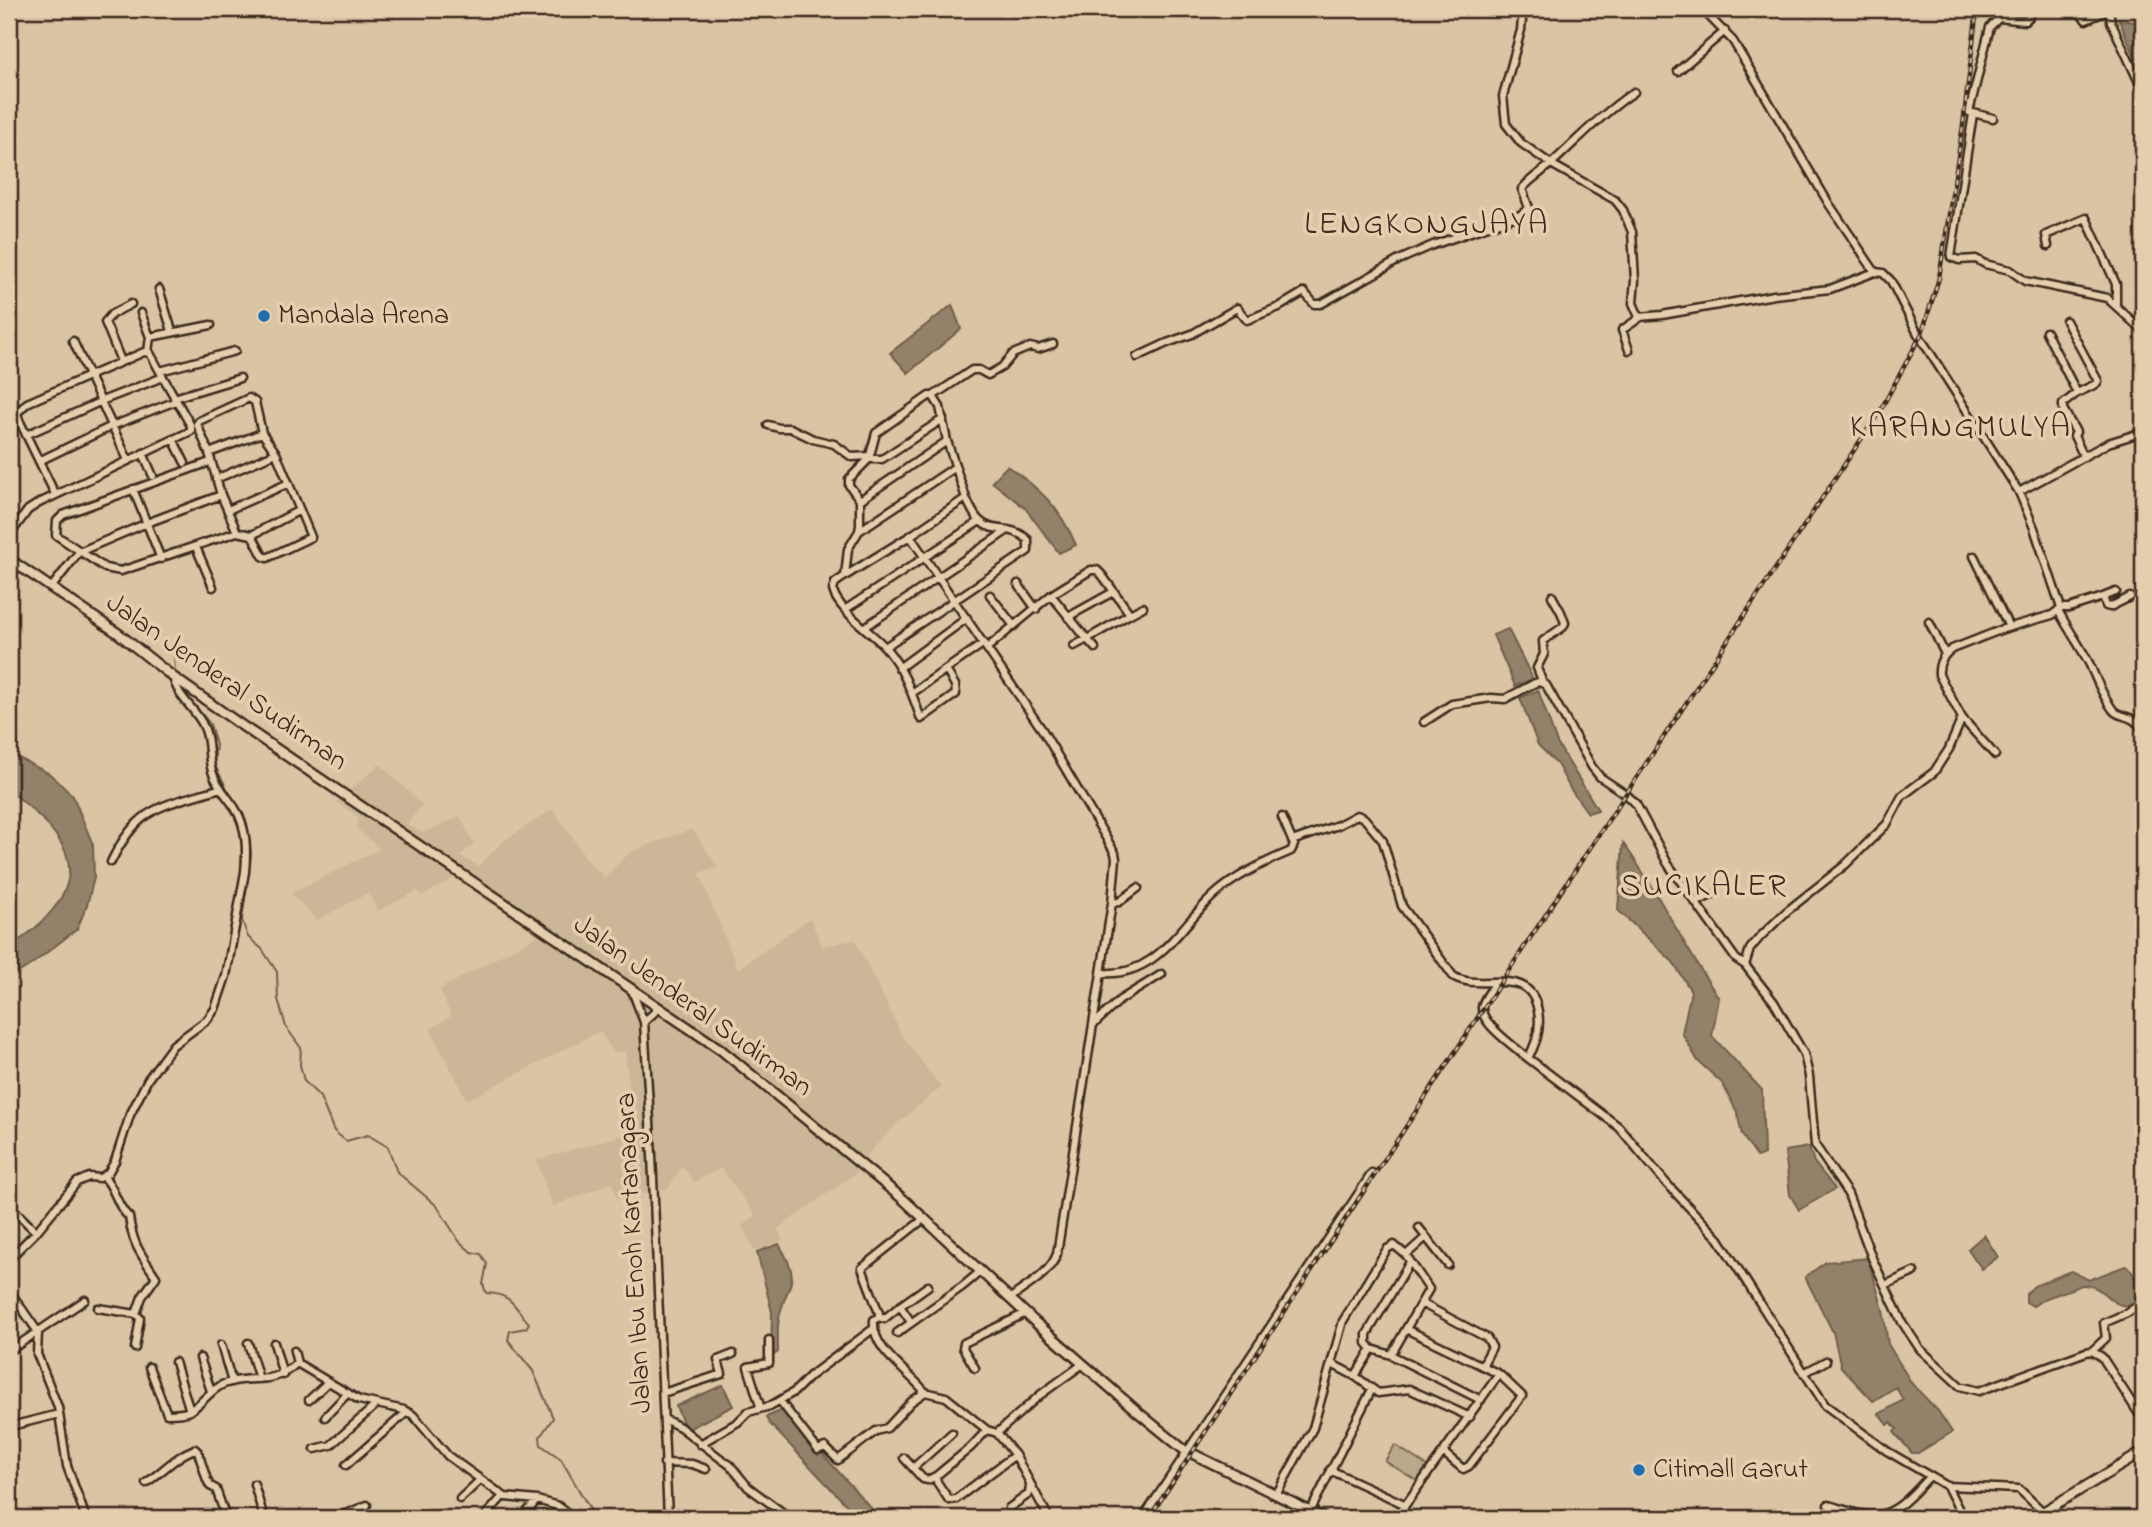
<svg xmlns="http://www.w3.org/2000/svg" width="2152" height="1527" font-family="'Indie Flower',sans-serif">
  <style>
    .built { fill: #cbb697 }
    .green { fill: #bca88b; stroke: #7c6954; stroke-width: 2 }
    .water { fill: #94816a; stroke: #705e4c; stroke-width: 2 }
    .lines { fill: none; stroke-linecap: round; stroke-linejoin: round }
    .stream { stroke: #705e4c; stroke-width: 2 }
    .minor-casing { stroke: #3b2a1e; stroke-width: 11 }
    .major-casing { stroke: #3b2a1e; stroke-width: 13 }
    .minor { stroke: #e4cead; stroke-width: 6 }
    .major { stroke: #e4cead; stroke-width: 8 }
    .rail-casing { stroke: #3b2a1e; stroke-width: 4.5 }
    .rail { stroke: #e4cead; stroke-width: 2; stroke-dasharray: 5; stroke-linecap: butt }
    .poi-dot { fill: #1f6fb2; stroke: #e4cead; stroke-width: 2.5 }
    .labels { text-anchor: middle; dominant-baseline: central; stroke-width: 7; stroke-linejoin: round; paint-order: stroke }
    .poi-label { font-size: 28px; fill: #3b2a1e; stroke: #e4cead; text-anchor: start }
    .street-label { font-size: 28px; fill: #3b2a1e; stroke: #e4cead }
    .quarter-label { font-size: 32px; letter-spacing: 2px; fill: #3b2a1e; stroke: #e4cead }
  </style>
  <rect width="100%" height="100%" fill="#dac4a4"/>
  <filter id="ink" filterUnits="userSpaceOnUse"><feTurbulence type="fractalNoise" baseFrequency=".0143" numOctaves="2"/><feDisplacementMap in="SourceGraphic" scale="14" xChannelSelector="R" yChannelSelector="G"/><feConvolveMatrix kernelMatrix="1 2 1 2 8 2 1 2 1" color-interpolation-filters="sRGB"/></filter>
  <g filter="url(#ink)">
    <path class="built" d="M380,764L422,805L407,824L423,833L460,816L474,844L460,856L478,866L504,841L553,809L588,861L605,877L630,852L692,829L718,867L699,873L738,969L810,918L822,946L855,940L903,1037L941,1087L897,1124L867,1155L858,1172L777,1229L783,1240L754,1251L742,1226L755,1215L721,1168L694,1182L682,1166L668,1189L617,1198L612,1183L553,1206L536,1160L634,1132L625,1051L614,1053L600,1031L467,1100L430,1029L451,1016L440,989L538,935L454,878L422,896L417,891L378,911L368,893L317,920L291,893L380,849L356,828L359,817L336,802Z"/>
    <path class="green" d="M1395,1445L1427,1466L1417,1481L1385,1461Z"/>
    <path class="water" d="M2119,20L2143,23V75Z
      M952,305L961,329L908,373L890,353Z
      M1007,466C1041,489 1060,508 1076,545L1059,553L1025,508L992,482Z
      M1508,629L1533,679L1515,686L1493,635Z
      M1538,690L1557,743L1598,810L1588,813L1571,790L1557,764L1538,745L1520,698Z
      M9,753L50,774L73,796L93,845L94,878L87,905L77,929L32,964L9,979V947C38,929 81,893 66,853C57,829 29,806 9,790Z
      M1623,843C1659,892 1684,948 1719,998L1712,1036L1762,1090L1764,1154L1757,1157L1742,1135L1737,1112L1722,1083L1698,1061L1682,1033L1691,991L1673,962L1618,910Z
      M1809,1147L1814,1162L1835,1189L1799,1210L1790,1195L1785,1151Z
      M1984,1235L1998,1257L1982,1269L1968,1249Z
      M779,1244C803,1284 787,1280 779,1318C777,1328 778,1341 778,1352L771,1357L772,1312L757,1252Z
      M1868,1258L1883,1310L1888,1344L1912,1384L1938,1411L1952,1432L1918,1453H1912L1894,1432L1897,1429L1891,1422L1888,1425L1879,1414L1903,1400L1896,1387L1873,1401L1841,1367L1833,1332L1805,1277L1826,1262Z
      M2125,1266C2136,1270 2136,1285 2138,1296L2136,1300L2127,1306C2107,1305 2104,1284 2082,1285L2044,1299L2033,1306L2026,1302V1294L2034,1286L2066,1273L2071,1271L2089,1280Z
      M723,1385L733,1406L686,1430L676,1406Z
      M783,1410L880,1518H855L854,1513L769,1423L766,1417Z"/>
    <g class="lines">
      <path class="stream" d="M173,649L175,668
        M182,689L210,724L216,745L214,764L234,802
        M242,816L247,823L251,854L242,920L248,937L262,949L277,972L278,999L286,1027L301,1048L300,1065L304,1081L320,1097L334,1131L346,1141L368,1135L388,1147L397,1172L437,1206L459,1241L471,1252L481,1254L487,1264L483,1284L486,1293C513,1294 513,1306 529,1323L526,1328L510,1331L508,1340L533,1371L553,1418L540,1437L541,1445L561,1459L595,1518"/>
      <defs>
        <path id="minor" d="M1523,9L1521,30L1503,96L1506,124L1521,143L1551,164L1615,200L1623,210L1632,232L1635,280L1633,303L1639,317L1662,315L1774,295L1830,289L1875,272L1883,273L1891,281L1918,334L2019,492L2034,528L2061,608L2052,615L2003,629L1952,649C1943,655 1938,663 1939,675L1962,718L1949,749L1934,772L1902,796L1887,824L1845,865L1787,911L1760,937L1750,949L1745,965L1774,1002L1804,1054L1809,1076L1815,1145L1848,1194L1872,1258L1902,1322L1920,1349L1960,1386L1979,1391L2086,1352L2092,1351L2102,1357L2143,1420
          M1702,9L1733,41L1829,204L1875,272
          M2076,9L2086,20L2109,10
          M2109,9L2111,22L2143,91
          M1678,71L1725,31
          M1973,114L1951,257L1959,260L1976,259L1985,264L2010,270L2025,281L2107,298L2143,331
          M1993,118L1969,112L1990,27L1999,18L2025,21L2029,17L2027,9
          M2048,246L2046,235L2086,218L2116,284V305
          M159,289L172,331
          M141,313L150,337L148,352
          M2066,321L2098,381L2096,384L2077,393
          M2046,332L2077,393L2063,404V409L2076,432L2074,436L2084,457
          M150,337L211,325
          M73,341L128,460
          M1629,350L1622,330L1641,317
          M1137,357L1167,343L1192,334L1237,308L1247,320L1279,307L1304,292L1314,304H1321L1399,260L1433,245L1520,215L1529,208L1522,189C1530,179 1542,172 1551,164C1579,138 1602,114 1634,92
          M121,361L105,322L112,314L131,304
          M160,371L235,351
          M933,396L972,370H979L988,375L1002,367L1013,354L1030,347L1038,349L1053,344
          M174,398L240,378
          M768,425L779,428H790L813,439L834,444L852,457L869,456
          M26,435L104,400L163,377L150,353L144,352L27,403L17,413L19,420L55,494
          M173,439L185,463
          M143,453L153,476
          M209,453L262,433
          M869,459H882L943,419
          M39,461L112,426L176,401
          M210,462L63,515L57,521L56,535L105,568L121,571L237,532L252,535L298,511
          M216,479L276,453
          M133,489L161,559
          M2019,492L2108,443L2143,432
          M860,500L947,441
          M228,510L289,483
          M859,531L955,467
          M237,532L221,495L209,453L197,424L199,421L249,398L255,402L262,433L276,453L311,537L267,558L263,556L252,535
          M9,536L28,510L39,503L191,431V426L163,377
          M910,536L1043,731L1115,853L1116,859L1112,903L1057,1254C1049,1275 1027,1285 1011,1298
          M196,547L213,587
          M1974,556L2009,627
          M845,576L848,549L859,531L860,525V500L849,485V479L869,459L876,433L929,396H933L940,407L947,441L966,498L910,536L845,576L835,583L833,590C837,609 871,632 884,646C903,667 912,693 921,719L956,694L955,685L946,670
          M1018,584L1036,609
          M51,588L79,552L147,523L221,495
          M990,595L1014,626
          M2103,597L2116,592
          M2061,608H2069L2103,597L2106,606L2110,607L2130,597
          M846,609L980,521
          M2059,612C2068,629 2081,647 2090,665C2097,681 2102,695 2113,710C2120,719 2131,712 2143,730
          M1130,614L1143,607
          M1068,617L1113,592
          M1929,622L1945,654
          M865,627L1008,530
          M1074,646L1087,639L1095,648
          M885,647L1028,551V540C1012,524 995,534 981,522C974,517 970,506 966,498
          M987,648L1051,595L1091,570H1097L1102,575L1130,614L1087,639L1051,595
          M899,668L967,618
          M1543,683L1537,668L1544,654L1543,641L1563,627L1565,623L1561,612L1552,596
          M912,693L984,643
          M1962,718L1995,755
          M1424,722L1452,704L1491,698L1505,699L1535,683L1539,682L1546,685L1592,767L1600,777L1627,795L1636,804L1668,864L1736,959L1745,965
          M1292,841L1338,825L1357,815L1364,818L1383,841L1402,906L1453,976C1481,994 1529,962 1538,1011C1541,1028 1537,1043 1528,1058L1619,1127L1666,1183L1719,1239L1825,1405L1887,1451L1947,1486L2019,1489L2043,1512
          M111,862C139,804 164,806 221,788
          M1697,902L1711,895
          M1112,903L1119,902L1138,888
          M1101,973C1160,978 1181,921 1220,890C1241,873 1267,861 1291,851L1294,845L1282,817
          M1496,982C1492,989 1482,1000 1482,1008C1481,1024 1516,1048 1528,1058
          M631,988L644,1022L652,1155L668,1518
          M644,1022L659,1008
          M1093,1025L1120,1000L1162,974
          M9,1205L36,1232
          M925,1218L862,1268L879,1313V1317L874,1320C871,1350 909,1371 925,1392L946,1397L987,1430L997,1433
          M1419,1228L1448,1265
          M1406,1255L1426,1237
          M9,1259L36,1232L77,1182L89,1177L100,1178L108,1173L115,1161L130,1115L148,1079L173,1045L207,1020L215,1009L226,976L245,872C247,850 247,827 235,808C227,796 216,785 212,771C207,755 211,739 202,723C193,707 177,696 173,677
          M1410,1262L1367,1334V1343L1372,1349L1391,1355L1481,1400
          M1885,1285L1914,1272
          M9,1290L38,1332L37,1354L58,1407L67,1466L86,1518
          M1421,1303L1487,1338L1492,1347L1482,1366
          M98,1308L136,1314L142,1297L156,1277C141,1254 133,1246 129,1217C116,1206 116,1189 104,1177
          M879,1317L884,1319L900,1306
          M911,1322L900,1306L928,1286
          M1406,1329L1499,1374L1522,1396L1469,1466L1463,1469L1444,1453
          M897,1333L963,1286L981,1271
          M248,1343L259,1379
          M274,1343L283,1375
          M221,1345L232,1382
          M135,1348L140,1318L136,1314
          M9,1351L85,1300
          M294,1351L297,1363
          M2092,1351L2106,1338L2104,1323L2127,1313L2143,1302
          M200,1358L211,1391
          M175,1362L190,1411
          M1332,1364L1355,1376L1378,1393L1409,1389L1470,1417
          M149,1367L167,1414C174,1414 183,1414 189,1411C202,1405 209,1390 224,1384C255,1372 268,1389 297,1363L359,1400L404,1410L413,1415L448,1456L505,1497L537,1500L558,1506L574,1518
          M975,1368L963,1348L964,1343L1026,1313
          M1804,1373L1826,1361
          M1355,1376L1372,1349
          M663,1393L722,1374L718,1360L733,1354
          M309,1400L328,1382
          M780,1401L818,1450L825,1447L838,1460L876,1431L887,1428L911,1402L925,1392
          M760,1406L748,1367L769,1363V1340
          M325,1417L348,1393
          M664,1419L680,1427L720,1458L730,1465L748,1487L790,1518
          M11,1426L59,1414
          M987,1430L971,1447L936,1476L937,1482L949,1500L956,1499L1015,1455
          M700,1444L738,1422L748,1412L770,1406L794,1392L810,1376L873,1329
          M315,1449L331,1445L377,1404
          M904,1458L923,1479L928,1480L936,1476
          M664,1463L692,1464L706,1469
          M346,1465L407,1412
          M913,1468L952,1433
          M1330,1470L1404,1504
          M146,1483C162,1472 177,1455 195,1449L198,1452L207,1480L210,1486L216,1489L226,1518
          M254,1484L264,1518
          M1947,1486L1963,1518
          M1276,1495L1313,1428L1343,1321L1387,1249L1394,1245L1406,1255L1429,1289L1391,1355
          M460,1499L480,1480
          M1828,1505C1843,1509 1862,1517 1877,1515C1899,1513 1916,1490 1930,1476
          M1009,1508L1029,1494L1030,1485
          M1310,1512L1372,1389
          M487,1514L503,1496
          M336,1518L367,1505
          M522,1518L537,1500
          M1049,1518L1015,1455L997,1433L1040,1395L1083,1364
          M1143,1518L1372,1173
          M1396,1518L1499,1374"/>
        <path id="major" d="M9,559L119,634L173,677L241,725L720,1049L903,1199L1035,1322L1139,1413L1183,1449L1324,1518
          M2033,1518L2143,1452"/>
      </defs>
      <use href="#minor" class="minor-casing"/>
      <use href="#major" class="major-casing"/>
      <use href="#minor" class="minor"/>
      <use href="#major" class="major"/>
      <defs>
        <path id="rail" d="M1149,1518L1501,982L1880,411L1922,333L1939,278L1963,125L1977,9"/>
      </defs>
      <use href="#rail" class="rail-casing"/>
      <use href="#rail" class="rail"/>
    </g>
  </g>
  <g class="poi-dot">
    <circle cx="264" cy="316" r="7"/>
    <circle cx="1639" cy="1470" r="7"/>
  </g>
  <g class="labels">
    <g class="poi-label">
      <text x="278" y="316">Mandala Arena</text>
      <text x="1653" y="1470">Citimall Garut</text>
    </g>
    <g class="street-label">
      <text transform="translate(226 683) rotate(35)">Jalan Jenderal Sudirman</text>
      <text transform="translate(692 1007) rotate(36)">Jalan Jenderal Sudirman</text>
      <text transform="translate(635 1253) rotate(-93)">Jalan Ibu Enoh Kartanagara</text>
    </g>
    <g class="quarter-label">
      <text x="1427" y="225">LENGKONGJAYA</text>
      <text x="1961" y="428">KARANGMULYA</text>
      <text x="1704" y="887">SUCIKALER</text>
    </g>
  </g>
  <rect width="2152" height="1527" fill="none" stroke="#e4cead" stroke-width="35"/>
  <rect x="18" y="18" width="2117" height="1492" fill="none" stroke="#3b2a1e" stroke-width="2.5" filter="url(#ink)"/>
</svg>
